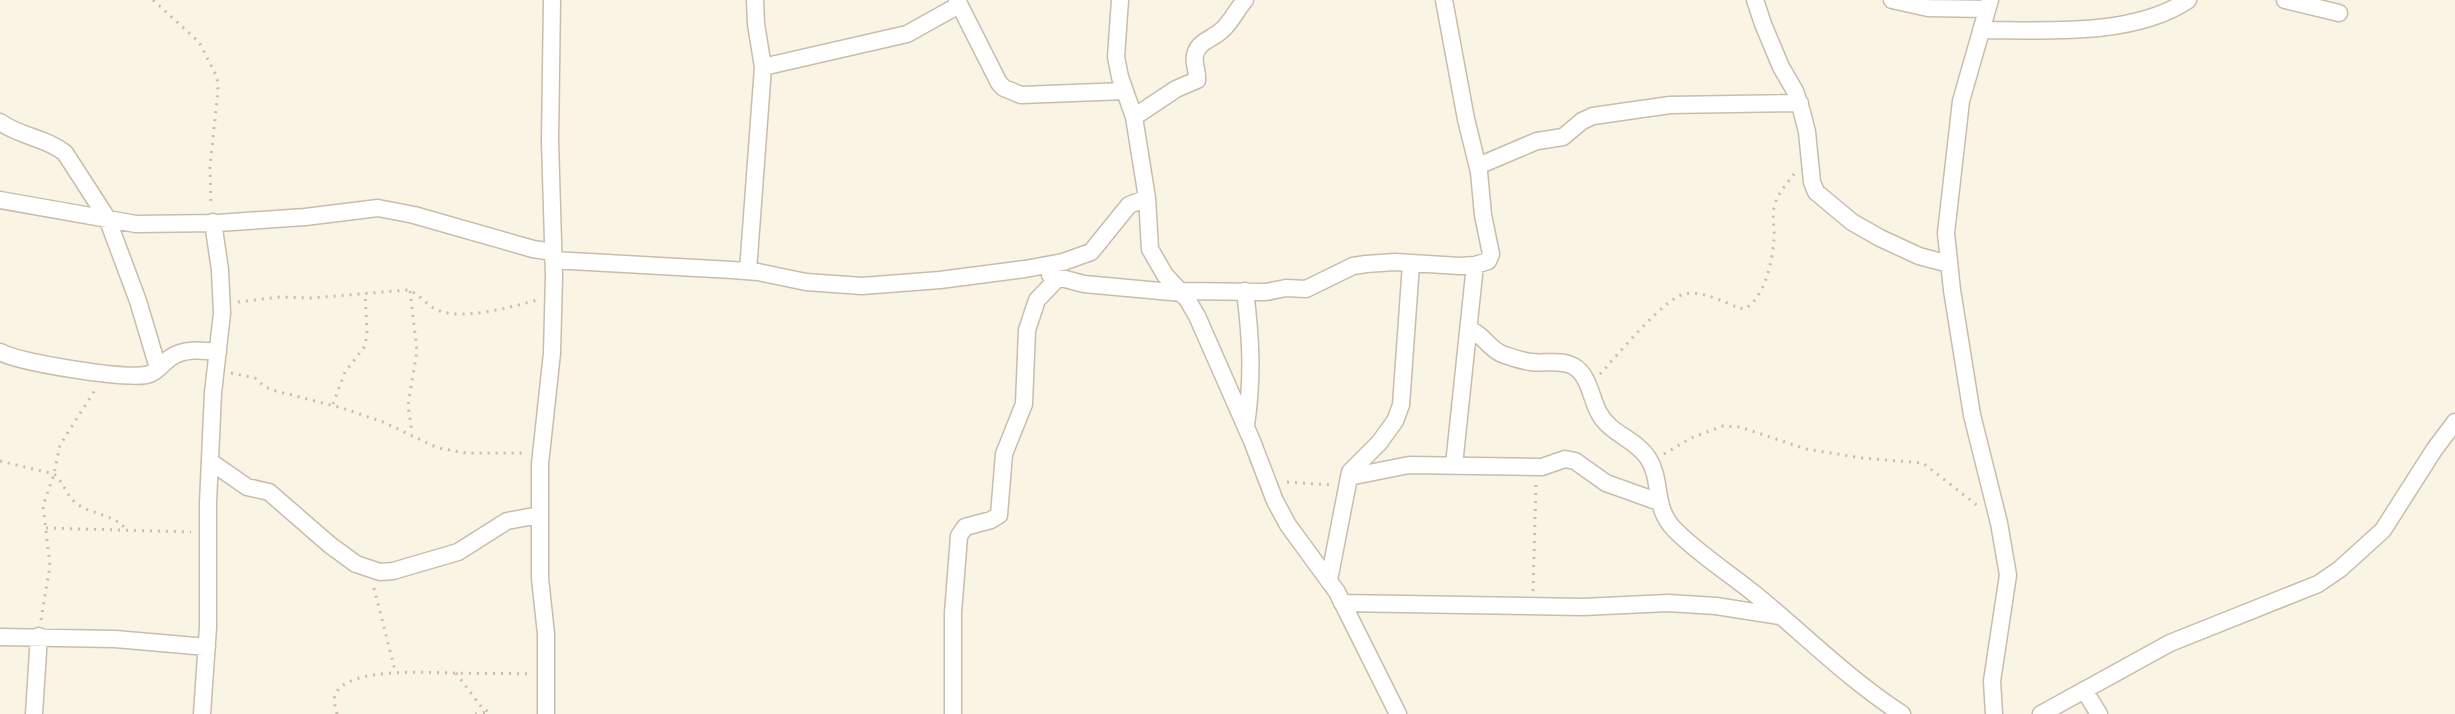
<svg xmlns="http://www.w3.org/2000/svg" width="2455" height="714" font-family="'Work Sans',sans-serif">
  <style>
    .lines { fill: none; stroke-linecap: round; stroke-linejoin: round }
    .street-casing { stroke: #cabcac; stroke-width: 19 }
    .path { stroke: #d1b9a3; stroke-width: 3; stroke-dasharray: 2 6; stroke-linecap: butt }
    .street { stroke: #fff; stroke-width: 16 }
  </style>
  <rect width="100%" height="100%" fill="#faf4e5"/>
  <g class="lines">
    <defs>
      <path id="street" d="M957,0L999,83L1004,88L1021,95L1125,91
        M1120,0L1116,57L1120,77L1134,117L1147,198L1150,249L1165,275L1187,299L1197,316L1252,441L1275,501L1288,525L1337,592L1398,714
        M1755,0L1763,24L1781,67L1795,91L1802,112L1807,132L1812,182L1816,192L1852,222L1880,238L1919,256L1949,264
        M1892,0L1928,8L1987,9
        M1990,0L1961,101L1946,233L1952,290L1972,415L1999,523L2008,575L1992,681L1994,714
        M2285,0L2339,13
        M1981,30C2044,30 2133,37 2188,0
        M763,67L907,34L959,5
        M1134,117L1176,89L1197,80C1198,71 1193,64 1195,55C1198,41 1213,39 1222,30C1229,25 1238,8 1245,0
        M0,122C20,137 45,137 65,153L107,218L138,301L158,368
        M1478,166L1537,141L1563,137L1582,121L1593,116L1670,105L1800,103
        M0,200L136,224L218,223L305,217L378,208L414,215L533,249L553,252
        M553,260L732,270L758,272L806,282L862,286L940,280L1025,269L1063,262L1091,252L1129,205L1147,198
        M748,271L763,67L756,24L755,0
        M1050,275L1084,284L1182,293
        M1180,291L1266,292L1286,288L1306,289L1353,266L1366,264L1395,262L1460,266L1475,265L1488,261L1491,254L1483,215L1479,172L1466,119L1444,0
        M1245,291C1251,339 1253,377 1246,425
        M1469,329C1483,334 1488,348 1502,354C1511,357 1522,361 1531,362C1545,364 1560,359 1573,366C1589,374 1591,399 1599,413C1610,434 1636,439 1648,458C1663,481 1652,507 1675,530C1700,555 1729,573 1756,595C1805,635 1848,679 1902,714
        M0,352C22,363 121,379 146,375C155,374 162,364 170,358C184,348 202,350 218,352
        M211,462L247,487L269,492L330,545L356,564L380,572L393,571L458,552L507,521L540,515
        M1454,465L1475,265
        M1349,477L1409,465L1542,467L1565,459L1575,461L1606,483L1659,502
        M1329,580L1350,472L1379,443L1395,421L1401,405L1411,264
        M1342,603L1583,607L1668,603L1716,606L1780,616
        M0,637L115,639L207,647
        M2084,690L2099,714
        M34,714L39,636
        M202,714L208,627V503L213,393L222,313L220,270L213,222
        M546,714V634L540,578V464L552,353L554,275L550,141L552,0
        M953,714V613L959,536L965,527L991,520L999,515L1004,454L1024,404L1027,330L1037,300L1059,277
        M2041,714L2170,643L2318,584L2340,569L2383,530L2434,450L2455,422"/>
    </defs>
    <use href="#street" class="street-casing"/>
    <path class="path" d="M153,0L199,42L217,77L218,90L210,167L211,207
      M410,291L417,351L408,405L412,433
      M238,302L279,297L312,298L407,290C420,293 427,307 440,311C464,320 512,307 537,300
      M231,373L255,378L265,387L276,391L342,408L383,422L438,448L466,453H524
      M1600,374C1617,356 1662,300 1684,294C1701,290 1724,302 1739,308L1745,309C1765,296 1772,263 1774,240C1775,229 1772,218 1774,207C1777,194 1786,185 1794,174
      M333,404L345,372L365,346L367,333L365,293
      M1664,454L1691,438L1723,426L1740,427L1806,449L1862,458L1923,463L1978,506
      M0,461L54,474C64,483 66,495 77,504C93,515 114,514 127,530
      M1287,482L1331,485
      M46,528L191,532
      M374,588L395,670
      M1533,591L1536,483
      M41,620L50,565L43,506L54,474L60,445L95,390
      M456,673L482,708L492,714
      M337,714C336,708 333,701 335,695C347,666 430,673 455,673C480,674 506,673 531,674
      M475,714L488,712"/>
    <use href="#street" class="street"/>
  </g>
</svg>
